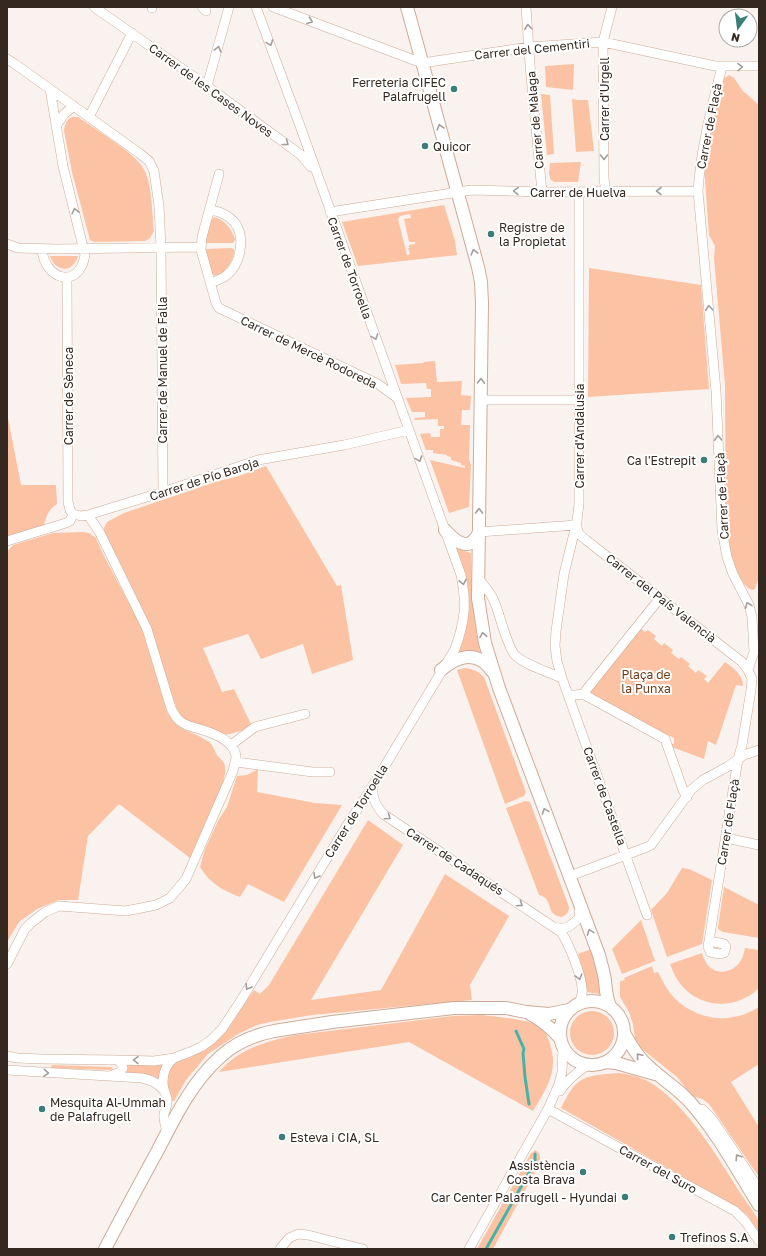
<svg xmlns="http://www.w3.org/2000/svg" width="766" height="1256" font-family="'Golos Text',sans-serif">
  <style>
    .green { fill: #fbc3a3; fill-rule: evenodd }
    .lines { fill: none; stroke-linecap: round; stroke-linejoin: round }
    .stream { stroke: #48b2a8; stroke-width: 3 }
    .street-casing { stroke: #cdab97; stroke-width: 10 }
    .secondary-casing { stroke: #cdab97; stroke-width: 14 }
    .street { stroke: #fff; stroke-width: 9 }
    .secondary { stroke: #fff; stroke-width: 12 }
    .oneway { stroke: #a49e9b }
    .poi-dot { fill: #397f78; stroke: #fff; stroke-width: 1.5 }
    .labels { text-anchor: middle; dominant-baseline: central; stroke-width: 4; stroke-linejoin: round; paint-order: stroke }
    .street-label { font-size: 12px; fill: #352820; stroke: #fff }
    .poi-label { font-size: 12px; fill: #352820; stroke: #fff; text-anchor: start }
    .park-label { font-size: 12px; fill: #733b16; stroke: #fff }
  </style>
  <rect width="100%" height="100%" fill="#f9f2ee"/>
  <path class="green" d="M574,64L573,90L546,87L545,66Z
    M729,75L734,78L743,91L759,105V576L755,589L752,590L748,588L744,584L735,569L726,536L725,385L714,258L715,246L709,235L704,166L708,143L724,78Z
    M541,94L550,95L554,154L547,155Z
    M572,99L577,100H588L594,151L576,152Z
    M72,117H78C95,129 137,154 145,171C152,186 152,214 154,231L150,238L145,241L94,242L90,240L72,172L64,131C65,124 66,120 72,117Z
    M581,162L578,182H554L551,180L549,174L550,163Z
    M444,205L455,241L457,255L358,266L342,222ZM410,214L411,218L404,219L409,242H415V244L409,245V248H408L410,254L407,255L398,219L400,216Z
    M214,217C224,219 233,230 235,240L233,243H206L205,242L210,222Z
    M231,248L234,249C236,258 221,281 212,274L206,250V249Z
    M50,256H78C73,273 56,273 50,256Z
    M589,268L701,285L709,389L588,397Z
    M435,361L437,382L462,381L461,395L471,396L470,410H462L461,425H470L469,459L471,465L469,507L449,513L430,460L465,468V466L461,465V463L451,460V457L447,456V455L433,453V450H426L420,434L430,433L431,437H440V429H444V426H438V419L415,420L414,418L425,417V412H412L406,398L431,397V389H427L426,383L401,384L395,365L423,363L424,362Z
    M7,413L21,485H56L57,504C49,509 46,516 44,526L8,536H7Z
    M266,466L337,586L341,585L353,660L312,674L303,644L261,659L248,634L203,648L222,692L234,689L251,724L244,730L230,734L219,735L191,727L171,708L176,706L147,621L103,533L104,528L107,522L124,513L218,481L236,477Z
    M83,532L89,533L96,538L104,556L141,626L167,712C178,733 192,730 209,742C213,745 214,750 217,755C220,759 225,762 225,767C228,784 198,840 190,858L119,804L88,836L78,900H59L37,909L19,922L7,942V552L13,545L53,533Z
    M456,548L471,553C471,588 473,622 481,656L458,654C471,623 475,580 455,551Z
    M640,628L645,632L648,630L656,636L654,639L662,646L664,643L673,650L671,653L679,659L681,657L690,664L688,666L696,673L698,670L707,676L704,679L708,683L725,662C733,668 743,674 743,686L736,685L716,745L708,741L704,759L669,746L674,743V738L642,722L591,693L590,692Z
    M465,668C473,669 478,671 484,677L526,792L524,796L505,804L457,670Z
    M258,769L257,792L315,803L342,805L284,902L248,884L240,897C222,890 211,884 200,867L205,849L219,819L227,807L237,776L247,775Z
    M525,801L530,802L569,907C569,912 567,914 562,917C544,915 555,899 539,895L506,808Z
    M368,820L403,845L311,1000L381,990L445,874L509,916L470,985L472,1000L312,1015L270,1022L257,1025L238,1034L208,1054L186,1080L174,1101H170L166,1080L171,1066L177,1061L191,1057L204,1049L238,1013L254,990L260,994L269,985Z
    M682,868L689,869L712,880L702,944L667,957L651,910L667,893Z
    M724,887L759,905V938L723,932L718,929V927Z
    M641,920L655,961L622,974L612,949Z
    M745,948L759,950V988C738,1009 704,1009 684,988C677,981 673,972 670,964L702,953C703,957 705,961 707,964C716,977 735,972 741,960C743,957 744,952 745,948Z
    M591,949L599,974L600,994L586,992C586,978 582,967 578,954Z
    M652,966L654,973L658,972C662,979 665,987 671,994C684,1011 711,1022 733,1017C742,1016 751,1012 759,1007V1064L731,1082L759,1127V1177L709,1104L702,1099L692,1096L677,1077L642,1049L635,1038L633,1024L629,1012L620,997V981L625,980L624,978Z
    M570 1033a22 22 0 1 1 44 0a22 22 0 1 1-44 0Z
    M482,1015C495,1017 527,1019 537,1025C545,1030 549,1038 551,1048C552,1052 553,1056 553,1060C554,1079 542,1096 533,1111L409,1042L219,1072C239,1048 268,1041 296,1035L453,1016Z
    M130,1063H167L161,1083L125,1074Z
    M53,1065L111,1067L113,1068L111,1070L51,1068V1066Z
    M619,1073C635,1075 648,1079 661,1090C694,1116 720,1161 743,1197C747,1203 758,1217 759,1223C760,1226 759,1230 759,1232L747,1215L738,1208L561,1108C577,1075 584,1076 619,1073Z
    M535,1150L539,1153L541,1161L493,1249H477L531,1153H532Z"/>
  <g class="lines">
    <path class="stream" d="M516,1031L524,1049L523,1053L525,1077L529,1104
      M486,1249L530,1171L535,1161V1154"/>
    <defs>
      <path id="street" d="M94,7L207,86L301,155L311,167
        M202,7L206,11
        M273,7L422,63L529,47L603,42L715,66H759
        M526,7L530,65L542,192
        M152,8V7
        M7,59L15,64L139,153L149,161L154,171L159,206L161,247L163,492
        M722,67C711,109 701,148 698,191L716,391L722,530L727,557L733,574L749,605L752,617L754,652L748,670
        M207,86L229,7
        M89,117L132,33
        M56,126L64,114L74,106
        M219,174L202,237L201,250L216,303L219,308L378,384L397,398
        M579,192V504L577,521L564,574L556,631L555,646L557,661L562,678L647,915
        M606,192L604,179L603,42L612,7
        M210,210C217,211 224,213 230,218C247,231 242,262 227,275C222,279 216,281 210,283
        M330,212L471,190L542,192L698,191
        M7,244L18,248L57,249L201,247
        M42,249C44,279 79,291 85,255L63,166L50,89
        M67,277L68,502L70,510L73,514
        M481,400H579
        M73,514L81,516L88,515L163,492L258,460L344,445L409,430
        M479,532L576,525L579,534L586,540L742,662L748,670L752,679L751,690L742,745L738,759L709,941L708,946L710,952L720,954L724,953L726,947L724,944L709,941
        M7,541L66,523L70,521L73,514
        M478,578C484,586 492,594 495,603C500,616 507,646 515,655C523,664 551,673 562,678
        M583,694L665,739L683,790L687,797
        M568,695H576L583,694L660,598
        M231,745L255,727L305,714
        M236,762L313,772H330
        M373,785C372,798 375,804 383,814L561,932C569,944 584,980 582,994C581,997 580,1001 579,1003
        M726,838L759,845
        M570,876L647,847L651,845L691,790L703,780L727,767L744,755L759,750
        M554,927C567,930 570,927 579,918L580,906
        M7,964L25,929L31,923L45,912L59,906L126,911L156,905L170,898L186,879L233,771C234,766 236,761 236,756C234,741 215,734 203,730C196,728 189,727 183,723C177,720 174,714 171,708L147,629L100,533L88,515
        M7,1056L17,1058L42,1059L118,1060L154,1061L174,1058L190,1052L201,1047L211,1040L222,1029L240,1002L344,830L374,784L455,649C465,621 467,605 461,575L299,123L256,7
        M7,1070L142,1078C152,1080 158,1083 165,1092
        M110,1076L120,1072L123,1068L122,1065L118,1060
        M560,1091C567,1080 577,1072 588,1065
        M548,1109L735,1211L745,1221L759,1241
        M702,1109L712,1119L728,1142L759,1189
        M167,1133C166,1127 163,1120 164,1114C165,1110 167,1106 167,1102C168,1097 165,1094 164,1089C161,1078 165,1065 174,1058
        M280,1249L289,1238L298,1234L308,1235L363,1249
        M469,1249L548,1109L559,1084L562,1072L563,1047"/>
      <path id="secondary" d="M407,7L478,267L481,282L482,303L478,598L485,643L499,688L599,955C601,964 604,972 605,981C606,990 606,997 610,1006
        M445,530C451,537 465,551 474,540C476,538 478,535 479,532
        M441,670C458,655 478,650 492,671
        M560 1033a32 32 0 1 1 64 0a32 32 0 1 1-64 0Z
        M530,1014C542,1020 551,1028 560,1038
        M624,1033C630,1043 635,1053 643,1061C657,1076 675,1086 689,1101C717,1132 737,1170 759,1205
        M606,1062L616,1063L655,1074
        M105,1249C122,1216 140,1183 158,1150C175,1117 192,1082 220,1057C235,1043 254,1035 274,1031L332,1022L454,1008H506L526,1012L549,1014L569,1010"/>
    </defs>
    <use href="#street" class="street-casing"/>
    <use href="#secondary" class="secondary-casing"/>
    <use href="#street" class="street"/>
    <use href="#secondary" class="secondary"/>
  </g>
  <defs><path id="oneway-chevron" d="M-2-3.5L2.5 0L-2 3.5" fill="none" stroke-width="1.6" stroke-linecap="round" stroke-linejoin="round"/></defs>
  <g class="oneway">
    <use href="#oneway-chevron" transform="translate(310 21) rotate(21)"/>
    <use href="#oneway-chevron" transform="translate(528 27) rotate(-95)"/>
    <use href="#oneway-chevron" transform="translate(270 43) rotate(70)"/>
    <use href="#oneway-chevron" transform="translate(218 49) rotate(-75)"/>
    <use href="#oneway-chevron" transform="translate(740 67) rotate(-1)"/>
    <use href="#oneway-chevron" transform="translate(440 127) rotate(-105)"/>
    <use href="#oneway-chevron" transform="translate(286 143) rotate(37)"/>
    <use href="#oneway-chevron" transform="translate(604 157) rotate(90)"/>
    <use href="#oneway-chevron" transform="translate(516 191) rotate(-179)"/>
    <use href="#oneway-chevron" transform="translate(659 191) rotate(180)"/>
    <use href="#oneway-chevron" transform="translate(75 211) rotate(-104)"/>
    <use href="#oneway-chevron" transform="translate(474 252) rotate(-105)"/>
    <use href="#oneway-chevron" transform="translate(709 308) rotate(-95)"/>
    <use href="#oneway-chevron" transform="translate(375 337) rotate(70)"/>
    <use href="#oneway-chevron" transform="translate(481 381) rotate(-89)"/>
    <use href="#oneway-chevron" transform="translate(718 438) rotate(-93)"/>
    <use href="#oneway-chevron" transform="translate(419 459) rotate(70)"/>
    <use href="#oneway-chevron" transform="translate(479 511) rotate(-89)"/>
    <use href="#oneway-chevron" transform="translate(463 582) rotate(78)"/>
    <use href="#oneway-chevron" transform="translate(748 605) rotate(-112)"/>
    <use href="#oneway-chevron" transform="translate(483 635) rotate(-100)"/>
    <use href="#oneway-chevron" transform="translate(545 811) rotate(-110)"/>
    <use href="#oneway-chevron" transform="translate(388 817) rotate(35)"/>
    <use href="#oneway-chevron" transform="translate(316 876) rotate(121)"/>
    <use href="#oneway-chevron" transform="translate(520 904) rotate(34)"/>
    <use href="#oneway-chevron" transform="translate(590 932) rotate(-110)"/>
    <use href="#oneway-chevron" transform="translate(579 977) rotate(75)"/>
    <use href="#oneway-chevron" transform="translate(248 987) rotate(121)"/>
    <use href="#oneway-chevron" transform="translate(639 1056) rotate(-131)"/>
    <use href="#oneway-chevron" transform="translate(136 1060) rotate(-179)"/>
    <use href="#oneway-chevron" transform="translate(46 1073) rotate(4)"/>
    <use href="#oneway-chevron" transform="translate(738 1157) rotate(-123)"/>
  </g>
  <g class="poi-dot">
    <circle cx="454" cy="89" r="4"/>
    <circle cx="425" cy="146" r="4"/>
    <circle cx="491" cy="234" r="4"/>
    <circle cx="704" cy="460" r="4"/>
    <circle cx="42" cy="1109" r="4"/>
    <circle cx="282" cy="1137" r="4"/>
    <circle cx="583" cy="1172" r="4"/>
    <circle cx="625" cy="1197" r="4"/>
    <circle cx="672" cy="1237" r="4"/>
  </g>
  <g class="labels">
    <g class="street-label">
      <text transform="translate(532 49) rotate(-6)">Carrer del Cementiri</text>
      <text transform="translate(211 90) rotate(36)">Carrer de les Cases Noves</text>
      <text transform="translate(604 99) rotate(-90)">Carrer d'Urgell</text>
      <text transform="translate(535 120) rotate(-95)">Carrer de Màlaga</text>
      <text transform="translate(709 126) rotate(-79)">Carrer de Flaçà</text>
      <text x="578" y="192">Carrer de Huelva</text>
      <text transform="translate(350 268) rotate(70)">Carrer de Torroella</text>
      <text transform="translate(309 352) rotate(26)">Carrer de Mercè Rodoreda</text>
      <text transform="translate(162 370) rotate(-90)">Carrer de Manuel de Falla</text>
      <text transform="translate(68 396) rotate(-90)">Carrer de Sèneca</text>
      <text transform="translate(579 436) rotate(-90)">Carrer d'Andalusia</text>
      <text transform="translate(204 479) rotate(-18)">Carrer de Pío Baroja</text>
      <text transform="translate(722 496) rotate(-93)">Carrer de Flaçà</text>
      <text transform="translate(661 598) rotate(38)">Carrer del País Valencià</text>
      <text transform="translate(605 796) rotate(70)">Carrer de Castella</text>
      <text transform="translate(356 811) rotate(-58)">Carrer de Torroella</text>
      <text transform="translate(728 822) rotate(-81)">Carrer de Flaçà</text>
      <text transform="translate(455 861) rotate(33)">Carrer de Cadaqués</text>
      <text transform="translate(658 1169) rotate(29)">Carrer del Suro</text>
    </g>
    <g class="poi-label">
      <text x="446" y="82" text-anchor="end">Ferreteria CIFEC<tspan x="446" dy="14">Palafrugell</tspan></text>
      <text x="433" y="146">Quicor</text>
      <text x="499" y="227">Registre de<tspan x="499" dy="14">la Propietat</tspan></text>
      <text x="696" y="460" text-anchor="end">Ca l'Estrepit</text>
      <text x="50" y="1102">Mesquita Al-Ummah<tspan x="50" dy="14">de Palafrugell</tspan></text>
      <text x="290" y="1137">Esteva i CIA, SL</text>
      <text x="575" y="1165" text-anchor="end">Assistència<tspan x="575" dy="14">Costa Brava</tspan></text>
      <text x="617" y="1197" text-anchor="end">Car Center Palafrugell - Hyundai</text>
      <text x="680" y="1237">Trefinos S.A</text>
    </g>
    <g class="park-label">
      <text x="646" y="674">Plaça de<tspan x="646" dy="14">la Punxa</tspan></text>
    </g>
  </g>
  <rect width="766" height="1256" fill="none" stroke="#352820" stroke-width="16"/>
  <g transform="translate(738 28) rotate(194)"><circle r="19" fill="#ffffff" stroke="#aea9a6"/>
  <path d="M0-3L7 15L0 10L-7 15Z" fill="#397f78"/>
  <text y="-6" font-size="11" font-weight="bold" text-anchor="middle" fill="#352820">N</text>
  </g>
</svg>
